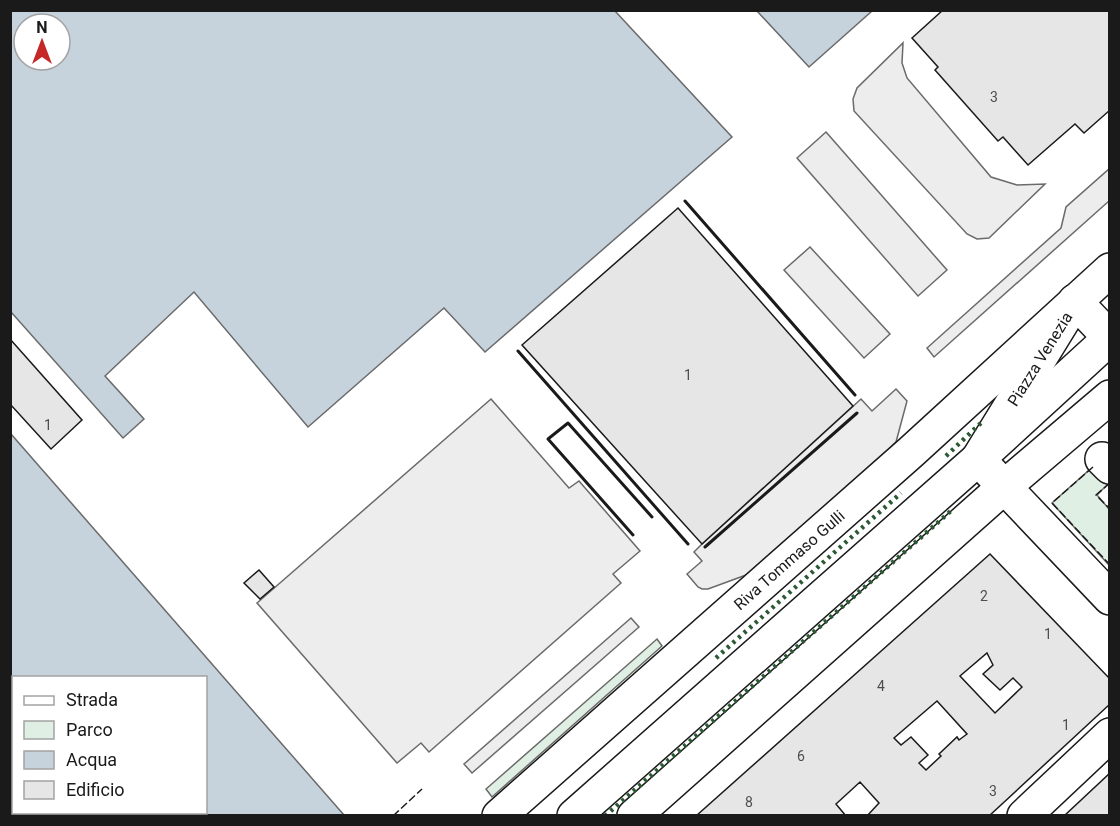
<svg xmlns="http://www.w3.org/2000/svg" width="1120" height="826" font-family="Roboto,sans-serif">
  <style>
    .green { fill: #e0efe3; stroke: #6a6a6a; stroke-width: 1.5 }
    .parking { fill: #ededed; stroke: #6a6a6a; stroke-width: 1.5 }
    .water { fill: #c6d2dc; stroke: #6a6a6a; stroke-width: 1.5; fill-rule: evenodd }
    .building { fill: #e6e6e6; stroke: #1a1a1a; stroke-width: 1.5; fill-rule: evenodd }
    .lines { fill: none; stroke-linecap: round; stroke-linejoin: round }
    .minor-casing { stroke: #1a1a1a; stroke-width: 36 }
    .major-casing { stroke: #1a1a1a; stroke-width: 36 }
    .minor { stroke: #fff; stroke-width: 33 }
    .major { stroke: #fff; stroke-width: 33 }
    .hedge { stroke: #2b5a34; stroke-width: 4.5; stroke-dasharray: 3 4.5; stroke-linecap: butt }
    .fence { stroke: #1a1a1a; stroke-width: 1.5; stroke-dasharray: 8 3; stroke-linecap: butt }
    .wall { stroke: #1a1a1a; stroke-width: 3 }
    .labels { text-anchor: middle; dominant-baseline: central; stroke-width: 4.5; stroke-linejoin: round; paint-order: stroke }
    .number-label { font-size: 14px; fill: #4d4d4d }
    .street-label { font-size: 16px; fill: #1a1a1a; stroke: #fff }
  </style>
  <rect width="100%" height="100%" fill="#fff"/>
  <path class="green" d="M1096,464L1109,483L1097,495L1109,509V565L1052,503Z
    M657,639L662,646L492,797L486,789Z"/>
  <path class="parking" d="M903,43L902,63L907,78L991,177L1017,185L1045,184L989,238L977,239L967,234L854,111L853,99L857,88Z
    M826,132L947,270L918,296L797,158Z
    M1109,169V201L934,357L927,348L1061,228L1066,207Z
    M810,247L890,334L864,358L784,270Z
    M896,389L907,401L896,442L886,452L746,575L708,589H702L698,587L687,574L702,561L694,552L702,544L861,399L872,411Z
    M491,399L569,488L579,481L640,551L613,574L621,583L429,752L421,743L397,763L257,603Z
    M631,618L639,627L472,773L464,764Z"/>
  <path class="water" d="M11,10L615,11L732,137L485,352L444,308L308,427L194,292L105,376L144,419L123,438L11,312ZM24,24H60V60H24Z
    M757,11H872L809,67Z
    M10,434H11L344,815H71L68,813L206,812V678H14L13,750L11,746Z"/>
  <path class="building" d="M943,10H1110V110L1084,133L1075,124L1028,165L1003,137L998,141L935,70L938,67L912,38Z
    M678,208L853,406L702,544L522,345Z
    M10,339L82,420L51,449L10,404Z
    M990,554L1110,679V704L989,816H867L879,803L860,782L836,804L846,816H696ZM987,653L993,665L983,674L1000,690L1013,678L1022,687L995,713L960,676ZM937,701L967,734L959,740L957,737L939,754L941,756L926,770L919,763L928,755L911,737L901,745L894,738Z
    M259,570L274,587L260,599L244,583Z
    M10,748L14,752V812H66L68,816H10Z
    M1110,773V816H1064Z"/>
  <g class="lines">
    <defs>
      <path id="minor" d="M1110,338L1075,301L978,459L1110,598
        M1102,459L1110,467
        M634,816L1004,487L1110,397
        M1024,816L1110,735"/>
      <g id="major">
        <path id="s1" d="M499,816L911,452L1110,270"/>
        <path d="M574,816L978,459L1110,338"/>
      </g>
    </defs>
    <use href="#minor" class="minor-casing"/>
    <use href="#major" class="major-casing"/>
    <use href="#minor" class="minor"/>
    <use href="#major" class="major"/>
    <path class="hedge" d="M946,456L983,421
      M716,658L901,493
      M605,816L952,510"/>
    <path class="fence" d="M1093,467L1052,503L1110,565
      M1110,483L1096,495L1110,509
      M393,816L422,789"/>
    <path class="wall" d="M685,201L855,395
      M518,351L688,544
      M633,535L548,439L568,423L652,517
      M705,547L857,413"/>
  </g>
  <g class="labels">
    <g class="number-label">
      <text x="994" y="97">3</text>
      <text x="688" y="375">1</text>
      <text x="48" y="425">1</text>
      <text x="984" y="596">2</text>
      <text x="1048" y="634">1</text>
      <text x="881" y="686">4</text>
      <text x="1066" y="725">1</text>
      <text x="801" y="756">6</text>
      <text x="993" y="791">3</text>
      <text x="749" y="802">8</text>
    </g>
    <g class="street-label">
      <text transform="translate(1040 359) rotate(-58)">Piazza Venezia</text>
      <text stroke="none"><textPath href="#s1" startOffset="387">Riva Tommaso Gulli</textPath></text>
    </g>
  </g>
  <rect width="1120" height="826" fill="none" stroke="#1a1a1a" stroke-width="24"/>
  <rect x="12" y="676" width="195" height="138" fill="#ffffff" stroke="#a3a3a3" stroke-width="1.5"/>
  <rect x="24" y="696" width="30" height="9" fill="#ffffff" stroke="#a3a3a3" stroke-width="1.5"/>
  <text x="66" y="706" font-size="18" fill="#1a1a1a">Strada</text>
  <rect x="24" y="721" width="30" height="18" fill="#e0efe3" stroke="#a3a3a3" stroke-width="1.5"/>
  <text x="66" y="736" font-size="18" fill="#1a1a1a">Parco</text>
  <rect x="24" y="751" width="30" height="18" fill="#c6d2dc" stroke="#a3a3a3" stroke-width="1.5"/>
  <text x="66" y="766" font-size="18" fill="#1a1a1a">Acqua</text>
  <rect x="24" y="781" width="30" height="18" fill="#e6e6e6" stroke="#a3a3a3" stroke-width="1.5"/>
  <text x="66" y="796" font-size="18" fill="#1a1a1a">Edificio</text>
  <g transform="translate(42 42)"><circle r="28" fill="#ffffff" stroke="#a3a3a3" stroke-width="1.5"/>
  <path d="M0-4.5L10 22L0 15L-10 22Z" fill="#c62828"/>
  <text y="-9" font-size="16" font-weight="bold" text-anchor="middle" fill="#1a1a1a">N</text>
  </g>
</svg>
